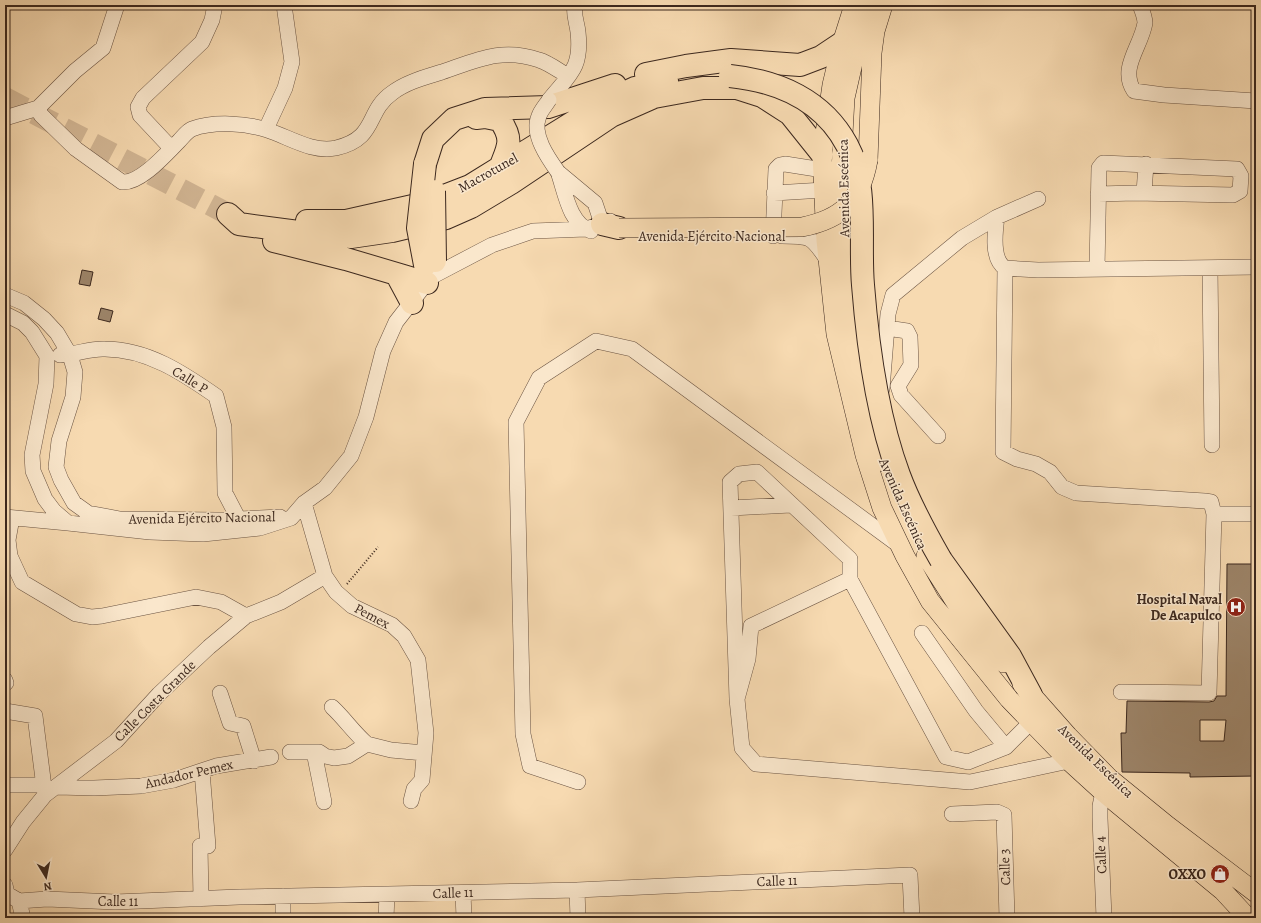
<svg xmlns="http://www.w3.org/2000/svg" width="1261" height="923" font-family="Alegreya,serif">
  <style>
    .building { fill: #9d856a; stroke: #3c281e; fill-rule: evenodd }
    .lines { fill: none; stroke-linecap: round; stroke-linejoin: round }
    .highway-tunnel { stroke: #d2b694; stroke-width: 22; stroke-dasharray: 22 11; stroke-linecap: butt }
    .minor-casing { stroke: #6b5443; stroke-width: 16 }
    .major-casing { stroke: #3c281e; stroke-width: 20 }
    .highway-casing { stroke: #3c281e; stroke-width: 24 }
    .path { stroke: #3c281e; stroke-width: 2; stroke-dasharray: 1 2; stroke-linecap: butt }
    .minor { stroke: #fae7cc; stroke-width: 15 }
    .major { stroke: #f7dab1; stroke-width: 19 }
    .highway { stroke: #f7dab1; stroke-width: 22 }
    .minor-bridge-casing { stroke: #6b5443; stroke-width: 16; stroke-linecap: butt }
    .major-bridge-casing { stroke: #3c281e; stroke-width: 20; stroke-linecap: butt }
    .highway-bridge-casing { stroke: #3c281e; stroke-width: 24; stroke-linecap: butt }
    .minor-bridge { stroke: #fae7cc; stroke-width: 15 }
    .major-bridge { stroke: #f7dab1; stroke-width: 19 }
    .highway-bridge { stroke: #f7dab1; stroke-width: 22 }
    .labels { text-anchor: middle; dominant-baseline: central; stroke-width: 3; stroke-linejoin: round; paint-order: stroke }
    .street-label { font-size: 14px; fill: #3c281e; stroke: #fae7cc }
    .poi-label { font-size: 14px; font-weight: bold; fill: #3c281e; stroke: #fae7cc; text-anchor: end }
  </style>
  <rect width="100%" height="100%" fill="#f7dab1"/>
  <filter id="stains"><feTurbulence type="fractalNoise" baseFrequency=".005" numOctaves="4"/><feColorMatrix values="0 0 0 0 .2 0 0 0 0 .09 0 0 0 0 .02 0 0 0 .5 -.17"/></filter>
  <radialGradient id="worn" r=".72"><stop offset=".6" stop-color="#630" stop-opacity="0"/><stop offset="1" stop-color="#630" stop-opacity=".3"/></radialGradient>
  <path class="building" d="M82,270L93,272L90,286L79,284Z
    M101,308L113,311L110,322L98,319Z
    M1227,564H1256V776L1190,777V773L1122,772L1121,733H1126L1127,701L1209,702L1214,701L1217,696H1226ZM1200,720H1226L1224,741H1200Z"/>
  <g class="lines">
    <path class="highway-tunnel" d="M5,98L228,214"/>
    <defs>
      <path id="minor" d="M1140,5C1142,10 1145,18 1145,23C1141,47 1119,68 1134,91L1164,95L1256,101
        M549,100C570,74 582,68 578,32C577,22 573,15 575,5
        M38,108L41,115L76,149L122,182C140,184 166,154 179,141C183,137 187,131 192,129C213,121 246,123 267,130C289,137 312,153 336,148C378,138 365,112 392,93C406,82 426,77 442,72C477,60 502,47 539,60C549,63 559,71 568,76
        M38,108L75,71L103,48L117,5
        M5,118L38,108
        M266,129L285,88L292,62L284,5
        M171,148L140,115L138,107L143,98L202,42L212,20L215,5
        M558,172C565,191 569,224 591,231
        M559,173L595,203L602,224
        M774,193L824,190
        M1144,193L1146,164
        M997,217C995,231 991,259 1005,268L1038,270L1256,267
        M773,236L776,169L780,165L785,164L823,170
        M782,236C812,236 812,237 828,261
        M1005,268L1003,452L1017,459L1036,464L1050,472L1062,487L1076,493L1205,501L1211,502L1214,514L1209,693L1121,692
        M1210,268L1212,445
        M1097,269L1099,168L1103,163L1237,169L1241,176L1240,191L1233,195L1135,193L1098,194
        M5,295L24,303L44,319L57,333L70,355L75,372L73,397L59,441L56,467L61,480L74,503L88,513L120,519L217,520L280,517
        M5,314L23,323L32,332L47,356L46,384L32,455L33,471L45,499L54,511L68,523L150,532L203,534L260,528L291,518L304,503L325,488L351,456L366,417L383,351L396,322L431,277L492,245L533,231L586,229L610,221
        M887,328L907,331L910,337L911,365L898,386L901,395L938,436
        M60,355C75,355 90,348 105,349C147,349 183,373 216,396L224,427L225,493L238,518L232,525
        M882,389L888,314L893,295L962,238L997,217L1038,199
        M304,503L325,576L336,592L352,606L392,625L404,636L418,660L426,733L422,780L414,789L411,801
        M731,508L791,505
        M1214,514H1256
        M5,517L68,523
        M12,518L8,540L10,556L22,582L76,614L92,617L102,616L196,597L221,602L246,616
        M850,579L946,757L968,762L1006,747L1031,722
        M922,633L976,711L1006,747
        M5,680L6,683
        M220,693L230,723L243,726L254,761
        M737,699L730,482L739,474L757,472L850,559V579L751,626L748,659L737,699L742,748L756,764L970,782L1069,761
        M332,707C345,719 354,733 367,744
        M5,711L35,716L45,795
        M290,752H319L325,756L334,758L348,756L367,744L391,750L424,753
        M314,752L324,802
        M578,782L530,766L523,734L516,422L539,378L596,341L632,349L900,546
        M5,785H43
        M58,787L94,788L141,786L174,780L216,766L271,757
        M1103,792L1100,806V818L1104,918
        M952,814L997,812L1004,815L1007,918
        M5,850L23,822L45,795L116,741L159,694L209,647L246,616L281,602L325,576
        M5,885L7,894L19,901L47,899L115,902L239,897L577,890L910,875L912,918
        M577,890L578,918
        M463,893L464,918
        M201,899L200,846H208L202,771
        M19,901L23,918
        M283,918V896
        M386,918L387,895"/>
      <path id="major" d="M854,5L842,43L832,85L822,154L826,240L836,334L865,455L882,508L905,556L930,601L1009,699L1069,761L1103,792L1223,891L1248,918
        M868,5L860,32L845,98L841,170L846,259L858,360L867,413L884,462
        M868,160L872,53L875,31L883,5
        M926,556L965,617L1004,663
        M1022,684L1068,736L1109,778L1168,826L1256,893"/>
      <path id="highway" d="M646,74L686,66L731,60L800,65L821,57L842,43
        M476,118L485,117L500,120C514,140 508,147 500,168
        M425,164L433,139L454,119L485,109L548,107L615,85
        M228,214L239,224L306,233L351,237L392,231L446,218L471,207L511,183L611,116L654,97L703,88H737L762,96L790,114L822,154
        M307,221H346L426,203L470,186L609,100L635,88L667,81
        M602,224L619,228
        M274,241L346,259L427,283
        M397,275L412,303
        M941,560L1010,656L1031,695"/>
    </defs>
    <use href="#minor" class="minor-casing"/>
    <use href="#major" class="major-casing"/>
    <use href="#highway" class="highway-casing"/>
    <path class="path" d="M347,584L378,547"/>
    <use href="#minor" class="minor"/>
    <use href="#major" class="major"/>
    <use href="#highway" class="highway"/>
    <defs>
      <path id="minor-bridge" d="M549,100C546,105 541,110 539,116C531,134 548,158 558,172"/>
      <path id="major-bridge" d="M619,228L802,227C843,219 861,200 868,160"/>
      <path id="highway-bridge" d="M730,76C778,81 823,100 847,145C869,185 859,241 863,285C868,349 877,416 899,475C910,505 925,532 941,560
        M425,164L418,228L425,265
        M434,191L435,261"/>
    </defs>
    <use href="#minor-bridge" class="minor-bridge-casing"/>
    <use href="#major-bridge" class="major-bridge-casing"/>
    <use href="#highway-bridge" class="highway-bridge-casing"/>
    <use href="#minor-bridge" class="minor-bridge"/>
    <use href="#major-bridge" class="major-bridge"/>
    <use href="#highway-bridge" class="highway-bridge"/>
  </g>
  <defs>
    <symbol id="hospital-disc" viewBox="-11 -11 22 22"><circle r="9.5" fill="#8f2418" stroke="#fae7cc"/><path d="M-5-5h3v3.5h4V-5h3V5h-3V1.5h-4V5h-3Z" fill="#fff"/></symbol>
    <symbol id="shop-disc" viewBox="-11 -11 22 22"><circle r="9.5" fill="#8f2418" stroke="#fae7cc"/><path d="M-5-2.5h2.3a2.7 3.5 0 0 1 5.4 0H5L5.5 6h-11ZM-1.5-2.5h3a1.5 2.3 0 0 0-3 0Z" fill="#fff"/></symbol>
  </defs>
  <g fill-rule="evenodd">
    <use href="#hospital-disc" x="1225" y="596" width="22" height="22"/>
    <use href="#shop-disc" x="1209" y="863" width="22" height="22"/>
  </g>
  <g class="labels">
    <g class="street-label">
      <text transform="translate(488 173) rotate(-29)">Macrotunel</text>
      <text transform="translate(844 188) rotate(-91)">Avenida Escénica</text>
      <text x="712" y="236">Avenida Ejército Nacional</text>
      <text transform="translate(190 380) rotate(31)">Calle P</text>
      <text transform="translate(903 504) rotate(66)">Avenida Escénica</text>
      <text transform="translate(202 518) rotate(-1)">Avenida Ejército Nacional</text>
      <text transform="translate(372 616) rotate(28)">Pemex</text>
      <text transform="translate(155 701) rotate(-45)">Calle Costa Grande</text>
      <text transform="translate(1096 761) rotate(44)">Avenida Escénica</text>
      <text transform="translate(189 774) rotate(-13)">Andador Pemex</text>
      <text transform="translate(1101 855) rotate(-93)">Calle 4</text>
      <text transform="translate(1005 867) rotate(-92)">Calle 3</text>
      <text transform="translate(777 881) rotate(-2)">Calle 11</text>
      <text transform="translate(453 893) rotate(-2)">Calle 11</text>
      <text x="118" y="901">Calle 11</text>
    </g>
    <g class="poi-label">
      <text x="1222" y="599">Hospital Naval<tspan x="1222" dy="16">De Acapulco</tspan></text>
      <text x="1206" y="874">OXXO</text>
    </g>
  </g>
  <rect width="1261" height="923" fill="none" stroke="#f7dab1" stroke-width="20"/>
  <rect x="6" y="6" width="1249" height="911" fill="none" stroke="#3c281e" stroke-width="2"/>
  <rect x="10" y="10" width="1241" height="903" fill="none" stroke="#3c281e"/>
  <g transform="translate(46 877) rotate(170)" stroke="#fae7cc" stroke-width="3" paint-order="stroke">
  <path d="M0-3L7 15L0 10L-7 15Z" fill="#3c281e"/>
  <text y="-6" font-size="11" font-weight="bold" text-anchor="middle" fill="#3c281e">N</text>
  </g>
  <rect width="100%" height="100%" filter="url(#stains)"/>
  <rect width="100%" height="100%" fill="url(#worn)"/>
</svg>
